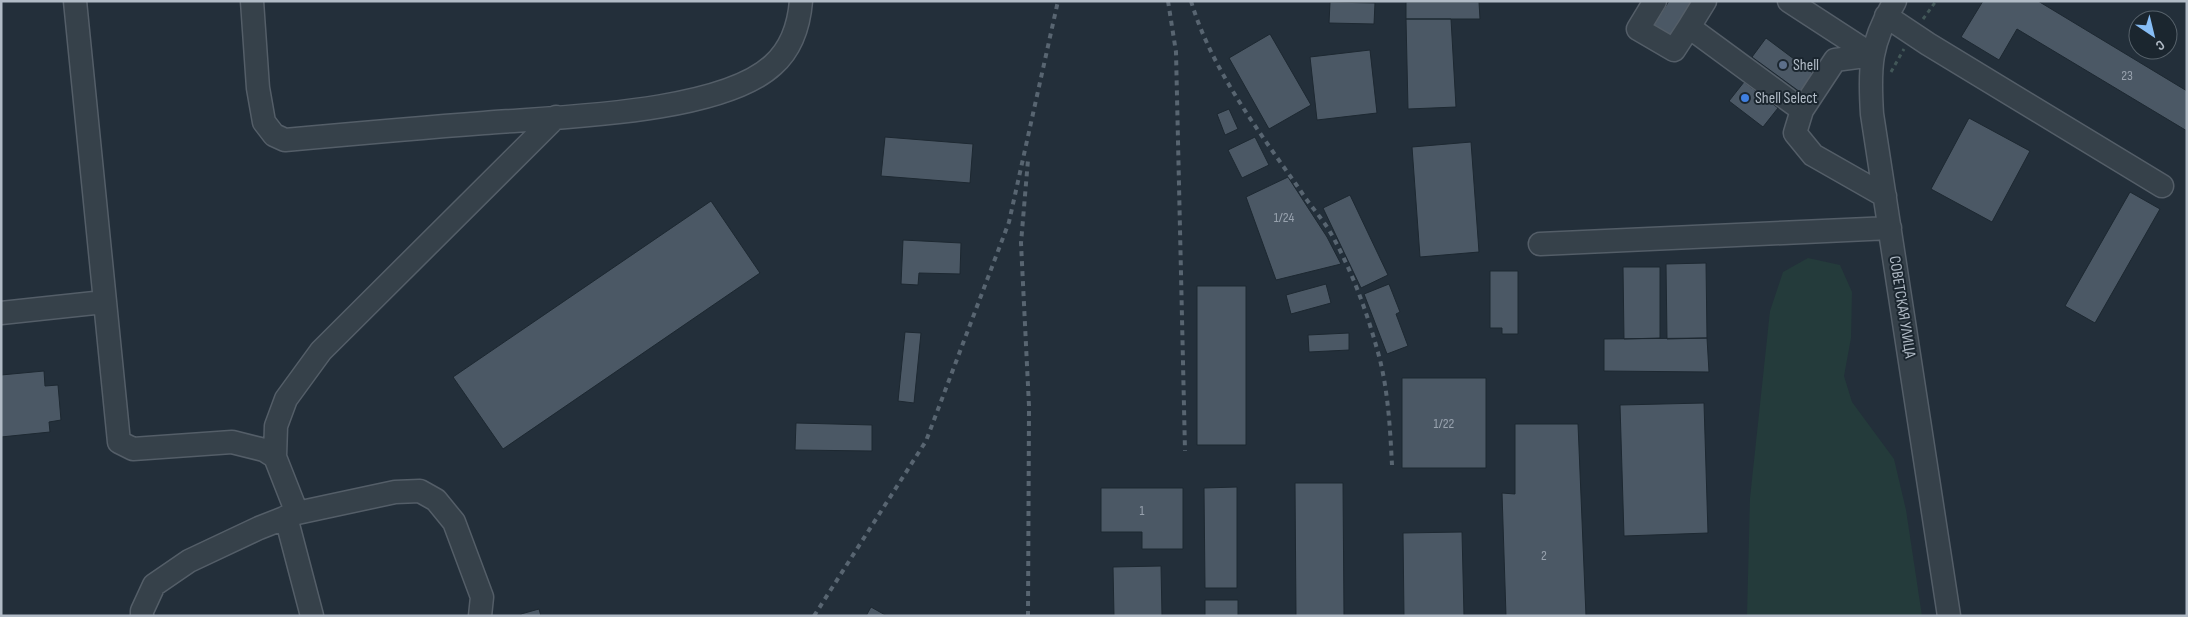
<svg xmlns="http://www.w3.org/2000/svg" width="2188" height="617" font-family="'Sofia Sans Condensed',sans-serif">
  <style>
    .green { fill: #243b3b }
    .building { fill: #4b5865; stroke: #1d2831 }
    .lines { fill: none; stroke-linecap: round; stroke-linejoin: round }
    .minor-casing { stroke: #545e68; stroke-width: 25 }
    .path { stroke: #425758; stroke-width: 3; stroke-dasharray: 4 4; stroke-linecap: butt }
    .minor { stroke: #36414a; stroke-width: 22 }
    .rail { stroke: #586571; stroke-width: 4; stroke-dasharray: 5 5; stroke-linecap: butt }
    .service-dot { fill: #5c6f8a; stroke: #1b262f; stroke-width: 2 }
    .shop-dot { fill: #3f7fe0; stroke: #1b262f; stroke-width: 2 }
    .labels { text-anchor: middle; dominant-baseline: central; stroke-width: 4; stroke-linejoin: round; paint-order: stroke }
    .number-label { font-size: 14px; fill: #98a2ae }
    .poi-label { font-size: 16px; fill: #b1bbc6; stroke: #1b262f; text-anchor: start }
    .street-label { font-size: 16px; fill: #b1bbc6; stroke: #1b262f }
  </style>
  <rect width="100%" height="100%" fill="#232f3a"/>
  <path class="green" d="M1808,258L1840,265L1852,292L1851,338L1844,376L1852,402L1894,459L1906,510L1922,616H1747L1750,498L1770,311L1783,272Z"/>
  <path class="building" d="M1669,1H1695L1670,38L1653,26Z
    M1983,1H2038L2187,91V131L2017,29L1999,60L1961,37Z
    M1330,2L1375,3L1374,24L1329,23Z
    M1406,2H1479L1480,19H1406Z
    M1406,19H1451L1456,107L1408,109Z
    M1270,34L1311,105L1269,129L1229,58Z
    M1766,38L1814,74L1800,92L1752,57Z
    M1370,50L1377,113L1317,120L1310,57Z
    M1744,82L1778,108L1763,127L1729,101Z
    M1229,109L1238,129L1225,135L1217,114Z
    M1969,118L2030,151L1992,222L1931,189Z
    M885,137L973,144L970,183L881,176Z
    M1255,137L1269,165L1242,178L1228,150Z
    M1471,142L1479,252L1420,257L1412,147Z
    M1288,177L1327,237L1341,264L1276,280L1246,197Z
    M2130,192L2160,209L2095,323L2065,306Z
    M1350,195L1388,275L1361,288L1323,208Z
    M711,201L760,273L503,449L453,377Z
    M903,240L961,243L960,274L919,273L918,285L901,284Z
    M1706,263L1707,338L1667,339L1666,264Z
    M1623,267H1660V338L1624,339Z
    M1490,271H1518V334H1502V328H1490Z
    M1326,284L1331,303L1291,314L1286,295Z
    M1389,284L1400,312L1396,314L1408,346L1387,354L1364,294Z
    M1197,286H1246V445H1197Z
    M905,332L921,333L914,403L898,401Z
    M1349,333V350L1309,352L1308,335Z
    M1707,338L1709,372L1604,371V339Z
    M44,371L45,386L58,385L61,420L49,422L50,432L1,437V375Z
    M1402,378H1486V468H1402Z
    M1704,403L1708,533L1624,536L1620,405Z
    M796,423L872,425V451L795,450Z
    M1515,424H1578L1586,616H1506L1502,493L1515,494Z
    M1295,483H1343L1344,616H1296Z
    M1237,487V588H1205L1204,488Z
    M1101,488H1183V549H1142V532H1101Z
    M1462,532L1464,616H1404L1403,533Z
    M1161,566L1162,616H1114L1113,567Z
    M1205,600H1238V616H1205Z
    M871,607L887,616H866Z
    M539,609L541,616H521V614Z"/>
  <g class="lines">
    <defs>
      <path id="minor" d="M75,1L119,442L133,449L232,442L264,450L275,457L297,513
        M252,1L258,88L264,122L274,135L285,140C351,134 418,128 484,123C556,117 720,114 773,65C791,49 799,25 801,1
        M1655,1L1638,29L1674,50L1689,27
        M1705,1L1689,27L1802,110
        M1789,1L1872,55
        M1895,1C1870,43 1869,66 1872,114L1949,616
        M1886,16L1928,44L2162,186
        M1872,55L1835,60L1802,110L1795,133L1813,155L1885,196
        M1540,244L1890,228
        M1,313L104,302
        M275,457L276,426L286,399L321,351L556,117
        M286,517L312,616
        M142,616V611L154,585L189,561L259,528L297,513L395,492L420,491L436,500L454,522L482,597L480,616"/>
    </defs>
    <use href="#minor" class="minor-casing"/>
    <path class="path" d="M1923,19L1936,1
      M1891,72L1904,49"/>
    <use href="#minor" class="minor"/>
    <path class="rail" d="M1168,1L1176,52L1185,451
      M1191,1C1211,69 1260,133 1300,190C1309,204 1320,216 1329,230C1350,266 1366,309 1377,349C1388,386 1390,427 1392,465
      M814,616L926,441L1009,222L1058,1
      M1028,616L1029,406L1021,243L1028,160"/>
  </g>
  <circle class="service-dot" cx="1783" cy="65" r="5"/>
  <circle class="shop-dot" cx="1745" cy="98" r="5"/>
  <g class="labels">
    <g class="number-label">
      <text x="2127" y="75">23</text>
      <text x="1284" y="217">1/24</text>
      <text x="1444" y="423">1/22</text>
      <text x="1142" y="510">1</text>
      <text x="1544" y="555">2</text>
    </g>
    <g class="poi-label">
      <text x="1793" y="65">Shell</text>
      <text x="1755" y="98">Shell Select</text>
    </g>
    <g class="street-label">
      <text transform="translate(1902 307) rotate(81)">СОВЕТСКАЯ УЛИЦА</text>
    </g>
  </g>
  <rect width="2188" height="617" fill="none" stroke="#b1bbc6" stroke-width="5"/>
  <g transform="translate(2153 35) rotate(145)"><circle r="24" fill="#1b262f" stroke="#57626b"/>
  <path d="M0-4L9 19L0 12L-9 19Z" fill="#87bdf5"/>
  <text y="-8" font-size="14" font-weight="bold" text-anchor="middle" fill="#b1bbc6">С</text>
  </g>
</svg>
